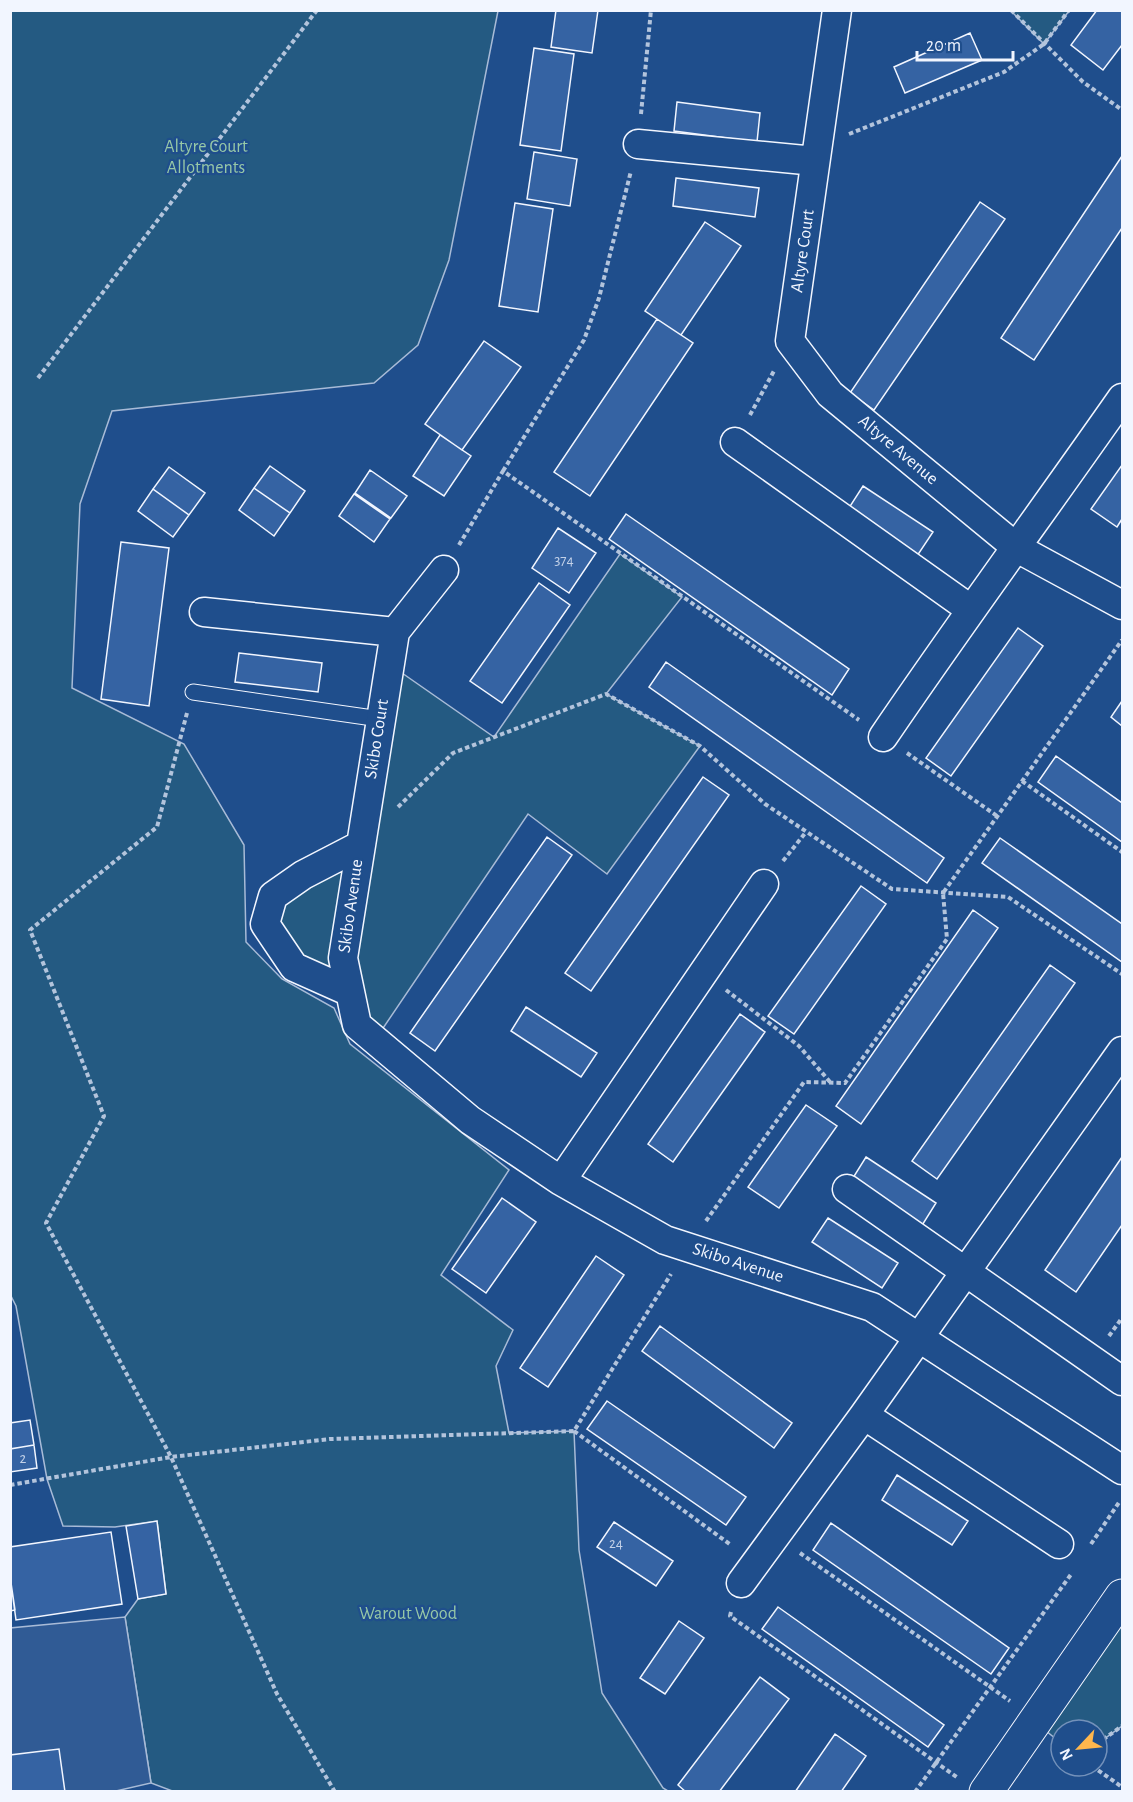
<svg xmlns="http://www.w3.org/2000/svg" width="1133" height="1802" font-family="'Alegreya Sans',sans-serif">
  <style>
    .green { fill: #245a82; stroke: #a8bbd7; stroke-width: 1.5 }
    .parking { fill: #305b95; stroke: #a8bbd7; stroke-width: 1.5 }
    .building { fill: #3563a3; stroke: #f2f6ff; stroke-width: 1.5 }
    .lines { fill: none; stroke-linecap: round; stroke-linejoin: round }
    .service-casing { stroke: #f2f6ff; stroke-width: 17 }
    .minor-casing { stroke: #f2f6ff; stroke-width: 31 }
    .tertiary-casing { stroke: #f2f6ff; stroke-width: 35 }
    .path { stroke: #b3c4dc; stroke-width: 4; stroke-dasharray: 4.5 3; stroke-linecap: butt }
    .service { stroke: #1f4e8c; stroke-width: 15 }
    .minor { stroke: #1f4e8c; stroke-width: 28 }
    .tertiary { stroke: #1f4e8c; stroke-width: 33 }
    .labels { text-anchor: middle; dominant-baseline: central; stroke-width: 4.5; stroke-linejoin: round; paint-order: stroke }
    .number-label { font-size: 15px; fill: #c3d1e8 }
    .park-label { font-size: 18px; fill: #97c8a6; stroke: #1f4e8c }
    .street-label { font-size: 18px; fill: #f2f6ff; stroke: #1f4e8c }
  </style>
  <rect width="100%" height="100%" fill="#1f4e8c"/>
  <path class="green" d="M10,11H498L449,260L418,345L374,383L112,411L80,504L72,688L184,744L244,845L246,942L282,979L334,1008L350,1044L509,1170L441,1275L513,1330L496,1366L509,1433L574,1431L579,1550L602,1693L663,1788L668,1791L175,1792L151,1783L125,1617L138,1599L166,1594L157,1521L115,1527L63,1526L47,1479L16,1306L11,1296Z
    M1011,11H1069L1044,44Z
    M620,554L682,597L606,694L700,746L607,874L528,814L375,1040L350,992L294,967L273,896L359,845L389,664L494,737Z
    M1122,1596V1726L1097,1744V1730H1061V1743L1035,1722Z"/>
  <path class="parking" d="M125,1617L151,1783L116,1791H65L11,1755L10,1628Z"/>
  <path class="building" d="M556,10H598L592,53L551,47Z
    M1097,10H1122V45L1103,70L1071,45Z
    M970,33L982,60L905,93L894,67Z
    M534,48L574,54L561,151L520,145Z
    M677,102L760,113L757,142L674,131Z
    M534,152L577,159L570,206L527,199Z
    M1122,156V228L1034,360L1001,338Z
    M676,178L759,188L755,217L673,206Z
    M980,202L1005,219L874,410L850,393Z
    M515,203L553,209L538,312L499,306Z
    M705,222L741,246L681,335L645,311Z
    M657,319L693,343L590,496L554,472Z
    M484,341L521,367L462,450L425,424Z
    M440,435L471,456L444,496L413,476Z
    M1122,465V519L1117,527L1091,509Z
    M270,466L305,491L290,513L254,488Z
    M169,467L205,493L189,515L153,489Z
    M370,470L407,496L391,518L355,493Z
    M863,486L933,532L917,556L847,511Z
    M254,488L290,513L274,536L239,510Z
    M153,489L189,515L173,537L138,511Z
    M354,494L390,519L374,542L339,516Z
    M626,514L849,669L832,695L609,539Z
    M558,528L596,553L569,593L532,568Z
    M121,542L169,548L149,706L101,699Z
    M539,583L570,605L502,703L470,681Z
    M1018,628L1043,646L951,776L926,758Z
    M239,653L322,663L318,692L235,682Z
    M666,662L944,858L927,883L649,687Z
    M1122,701V726L1111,717Z
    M1056,756L1122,803V842L1038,782Z
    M703,777L729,795L591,991L565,973Z
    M547,837L572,855L435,1051L410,1033Z
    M1000,838L1122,924V962L982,863Z
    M861,886L886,904L794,1034L768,1016Z
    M973,910L998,928L861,1124L836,1106Z
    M1050,965L1075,983L937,1179L912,1161Z
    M526,1007L597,1053L581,1077L511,1031Z
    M740,1014L765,1032L673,1162L648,1144Z
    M806,1105L837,1126L779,1208L748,1187Z
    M866,1157L936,1203L921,1227L851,1181Z
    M1122,1157V1225L1076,1292L1045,1270Z
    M502,1198L536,1222L486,1293L452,1269Z
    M828,1218L898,1263L882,1288L812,1242Z
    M596,1256L624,1275L548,1387L520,1368Z
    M660,1326L792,1423L774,1448L642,1351Z
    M607,1401L746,1497L726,1525L587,1429Z
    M30,1420L34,1445L10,1449V1423Z
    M34,1445L37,1468L10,1472V1449Z
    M897,1475L968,1521L952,1545L882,1500Z
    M157,1521L166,1594L138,1599L126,1526Z
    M614,1522L673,1561L656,1586L597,1547Z
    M831,1523L1009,1648L991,1674L813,1550Z
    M111,1532L122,1604L16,1620L10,1576V1547Z
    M10,1576L15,1610L10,1611Z
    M778,1607L944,1725L928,1747L762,1629Z
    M679,1621L704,1638L665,1694L640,1678Z
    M760,1677L789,1699L719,1792H686L678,1785Z
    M835,1734L866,1756L841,1792H795Z
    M59,1749L65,1792H10V1755Z"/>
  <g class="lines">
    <defs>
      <path id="service" d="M193,692L380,719"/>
      <path id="minor" d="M837,10L790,341L830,394L1017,548L1122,605
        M638,144L815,161
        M735,442L970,609
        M204,612L395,632L444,570
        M395,632L343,958L357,1025L470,1120L561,1181L665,1240L872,1307L1122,1470
        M883,737C961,622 1043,511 1122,398
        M350,992L294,967L265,924L273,896L303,875L359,846
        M561,1181L764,884
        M847,1189L1122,1381
        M864,1415L1059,1544
        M741,1583L864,1415L1122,1051"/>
      <path id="tertiary" d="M986,1792L1122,1596"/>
    </defs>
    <use href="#service" class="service-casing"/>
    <use href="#minor" class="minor-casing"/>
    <use href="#tertiary" class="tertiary-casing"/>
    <path class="path" d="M1011,10L1083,82L1122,110
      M641,114L651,10
      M849,134L1004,72L1044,44L1069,10
      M38,378L317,10
      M750,415L775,369
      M503,471L584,340L599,298L631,171
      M459,545L503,471L859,720
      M187,713L157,827L30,930L104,1116L46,1223L171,1457L277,1694L335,1792
      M907,753L997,816
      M1022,781L1122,852
      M398,807L453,753L606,694L700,746L765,804L892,889L1008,897L1122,974
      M783,861L806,832
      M726,990L799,1046L830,1082
      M706,1221L804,1082L845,1083L947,939L943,893L1122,640
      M1109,1336L1122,1318
      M574,1431L731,1545
      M10,1485L171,1457L330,1439L574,1431L671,1274
      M1091,1544L1120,1501
      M800,1553L1010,1701
      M731,1612L730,1616L958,1778
      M1097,1744L1122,1726
      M1092,1766L1122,1787
      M915,1792L1072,1573"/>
    <use href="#service" class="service"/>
    <use href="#minor" class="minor"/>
    <use href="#tertiary" class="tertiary"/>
  </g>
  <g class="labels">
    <g class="number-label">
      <text x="564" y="560">374</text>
      <text x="23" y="1458">2</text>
      <text x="616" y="1543">24</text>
    </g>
    <g class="park-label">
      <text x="206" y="147">Altyre Court<tspan x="206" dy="21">Allotments</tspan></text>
      <text x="408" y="1614">Warout Wood</text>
    </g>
    <g class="street-label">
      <text transform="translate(803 251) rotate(-82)">Altyre Court</text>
      <text transform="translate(898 450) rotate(40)">Altyre Avenue</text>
      <text transform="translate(377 739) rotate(-81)">Skibo Court</text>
      <text transform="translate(351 906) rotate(-82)">Skibo Avenue</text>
      <text transform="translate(738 1263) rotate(18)">Skibo Avenue</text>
    </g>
  </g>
  <rect width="1133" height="1802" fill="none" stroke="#f2f6ff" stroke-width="24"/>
  <g transform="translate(1079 1748) rotate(244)"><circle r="28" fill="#1f4e8c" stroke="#7391ba" stroke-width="1.5"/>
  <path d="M0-4.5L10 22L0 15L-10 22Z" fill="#ffb74d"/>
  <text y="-9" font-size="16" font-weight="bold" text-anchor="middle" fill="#f2f6ff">N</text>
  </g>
  <path d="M917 51v9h96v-9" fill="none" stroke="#f2f6ff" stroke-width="3"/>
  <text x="926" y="51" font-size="18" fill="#f2f6ff" stroke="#1f4e8c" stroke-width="4.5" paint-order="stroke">20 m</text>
</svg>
